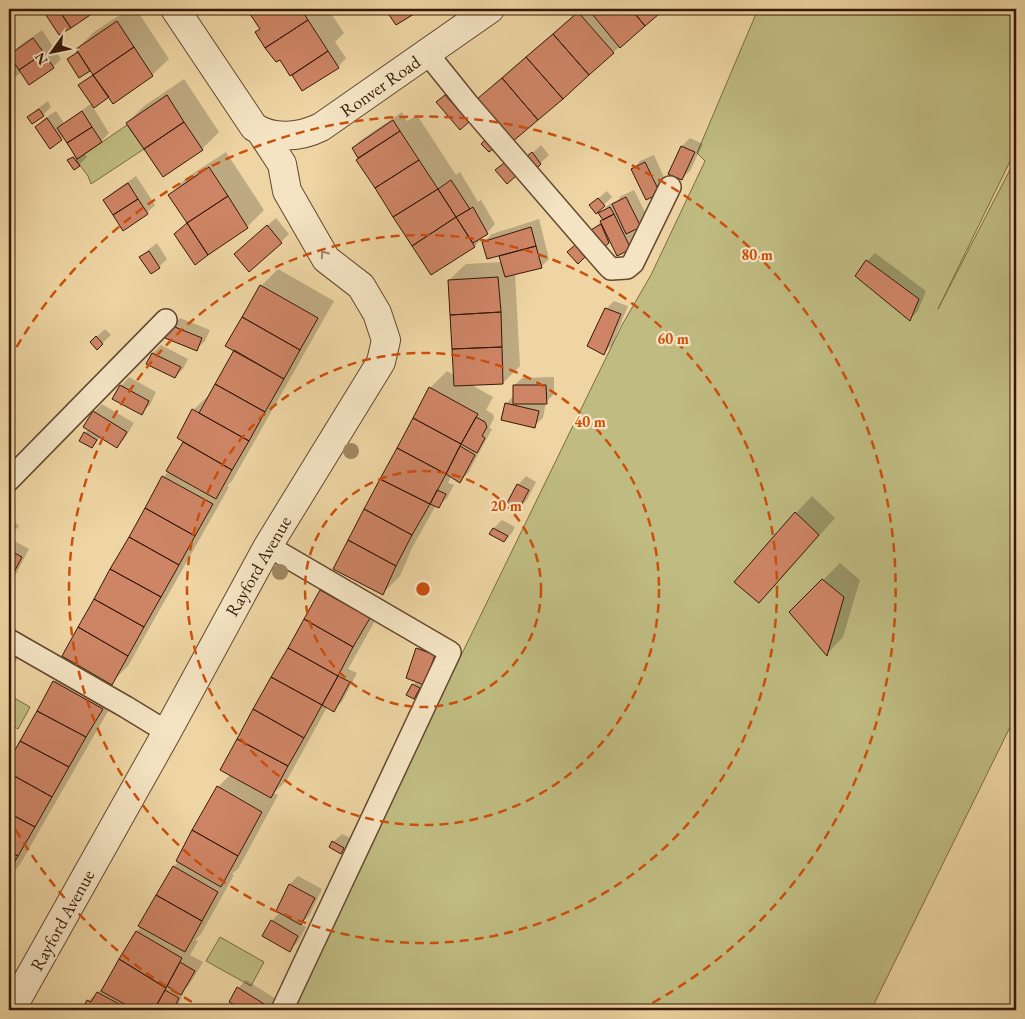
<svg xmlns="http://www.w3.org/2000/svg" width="1025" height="1019" font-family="'EB Garamond',serif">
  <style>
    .green { fill: #bfbb81; stroke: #7a6a45 }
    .shadow { fill: #0003 }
    .building { fill: #ce8566; stroke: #361809 }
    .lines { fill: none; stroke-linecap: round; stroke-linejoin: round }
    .service-casing { stroke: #644730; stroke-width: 24 }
    .minor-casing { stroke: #644730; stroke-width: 30 }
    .service { stroke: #f4e4c3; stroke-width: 21 }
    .minor { stroke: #f4e4c3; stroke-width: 28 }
    .tree { fill: #9f8862 }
    .oneway { stroke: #9e886f }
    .ring { fill: none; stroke: #cd4f0c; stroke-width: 2.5; stroke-dasharray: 9 6 }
    .labels { text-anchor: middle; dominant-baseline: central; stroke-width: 4.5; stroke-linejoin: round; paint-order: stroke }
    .street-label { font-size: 18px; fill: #361809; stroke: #f4e4c3 }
    .centre { fill: #cd4f0c; stroke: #f4e4c3; stroke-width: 2.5 }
    .ring-label { font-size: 15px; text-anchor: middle; font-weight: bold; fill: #cd4f0c; stroke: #f4e4c3; stroke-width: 4.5; stroke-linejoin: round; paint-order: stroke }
  </style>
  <rect width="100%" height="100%" fill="#eed5a3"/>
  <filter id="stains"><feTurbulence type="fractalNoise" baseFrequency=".004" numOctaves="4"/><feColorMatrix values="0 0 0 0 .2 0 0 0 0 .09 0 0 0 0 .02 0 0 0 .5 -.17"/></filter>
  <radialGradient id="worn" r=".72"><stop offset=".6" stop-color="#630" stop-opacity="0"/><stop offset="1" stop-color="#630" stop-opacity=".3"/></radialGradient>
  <path class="green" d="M758,9H1016V149L938,309L1016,158V715L871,1010H292L416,748L622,325L651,275L705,161L697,153Z
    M127,125L144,149L91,184L88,176L76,160Z
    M9,695L30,707L18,729L9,724Z
    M220,937L264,962L251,986L206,961Z"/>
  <path class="shadow" d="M43,9H96L59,34Z
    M129,9H136L169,59L152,75L109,96L93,107L109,133L101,141L84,153L87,157L79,165L69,161L75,154L64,137L61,139L37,127L45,118L56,111L64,123L92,103L80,86L94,73L91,69L89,70L69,59L77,51H79L77,49L94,32Z
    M256,9H328L344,33L335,42L346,58L338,67L293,75L297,71L261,28L251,14Z
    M387,9H417L413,13L397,23Z
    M581,9H663L512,140L478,99L495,83Z
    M42,30L61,59L53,67L21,72L9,83V52L10,55L19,46Z
    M184,79L219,132L202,149L163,175L127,123L144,106Z
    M454,87L476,113L468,121L437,103Z
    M48,101L51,107L43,115L29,117L37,109Z
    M402,112L407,121L417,115L456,175L460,172L478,202L481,200L495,224L475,246L432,274L353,148L361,140Z
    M690,138L703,144L690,171L681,179L670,173L682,146Z
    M541,145L549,155L536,167L528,157Z
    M226,152L264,210L247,227L207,254L170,195L186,178Z
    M654,155L667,184L659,192L632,170L640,161Z
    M136,176L155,205L147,213L104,200L113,192Z
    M634,190L648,218L640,226L633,229L639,240L630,248L610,240L608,242L591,231L603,220L600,213L608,205L618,200L621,196Z
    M607,191L612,197L604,205H590Z
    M276,218L289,234L281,242L244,246Z
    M539,219L549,259L541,267L515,273L520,366L503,383L470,384L493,397L486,410L493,414L494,418L489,428L492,429L468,473L460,481L451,476L448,483L454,485L447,498L439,506L436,505L412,548L400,576L383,593L430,388L447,371L454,375L449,280L466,264L502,262L500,255L484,242L492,234Z
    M157,243L167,259L159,267L141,257L149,249Z
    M875,253L926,291L918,311L910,319L867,261Z
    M278,269L334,301L232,481L227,486L229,487L128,666L111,683L163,477L169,471L168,470L184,441L193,410L210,394L235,350L261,286Z
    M614,301L628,306L612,345L604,353L606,309Z
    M180,318L210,330L205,341L197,349L172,326Z
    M105,329L111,335L97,348L91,342Z
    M161,345L188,359L183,369L175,377L153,353Z
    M129,377L156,392L150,405L141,413L121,386Z
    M554,377V394L546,402L543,418L534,426L506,404L514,395V386L522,378Z
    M102,404L134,423L125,438L117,447L101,437L92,447L85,433L89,429L94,412Z
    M526,476L536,482L527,500L519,508L518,485Z
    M812,496L835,518L775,585L759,602L735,581L796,513Z
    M9,503L16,511L9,519Z
    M502,520L515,527L512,533L504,541L491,533L494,528Z
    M14,521L19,526L9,537V526Z
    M9,538L29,549L16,574L9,581Z
    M840,563L860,580L843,637L827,654L791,612Z
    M337,574L386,601L348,669L357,673L342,702L333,710L327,707L287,780L274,793L278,795L238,869L232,874L234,875L201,934L195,940L198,941L190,955L203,962L189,985L185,989L176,1010H83L88,1001L108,983L137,931L142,926H140L174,866L179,861L177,860L218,787L230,775L321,591Z
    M425,641L442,646L422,689L414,697L413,685L417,681V649Z
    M13,652L19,655L14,665L9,670V656Z
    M71,665L119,692L19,866L9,876V764L54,682Z
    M342,834L352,839L349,844L341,852L333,842Z
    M298,876L322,889L309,916L300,924L306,927L298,942L289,950L272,921L280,912L290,884Z
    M246,980L276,999L268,1010H247L231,1001L238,988Z"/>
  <path class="building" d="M42,9H58L71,28L59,35Z
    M58,9H99L71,28Z
    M257,9H301L308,20L265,48L255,32L260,29L250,14Z
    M385,9H411L414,14L396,25Z
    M588,9H631L645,26L620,48Z
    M631,9H665L645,26Z
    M578,12L614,53L589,75L553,34Z
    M308,20L328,51L290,76L280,60L276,62L265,48Z
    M117,21L134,47L93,75L76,49Z
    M553,34L589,75L563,99L526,57Z
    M33,38L44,53L19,70L9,55Z
    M134,47L153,76L113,104L93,75Z
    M328,51L339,68L302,91L292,75Z
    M78,52L90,71L79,78L67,59Z
    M44,53L54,68L29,85L19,70Z
    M526,57L563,99L538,120L502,78Z
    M93,75L109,97L94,108L78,85Z
    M502,78L538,120L512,142L477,99Z
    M167,95L184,122L144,149L126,123Z
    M445,95L469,122L460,130L436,102Z
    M39,109L44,116L32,124L27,117Z
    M82,111L92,127L67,143L57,128Z
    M47,118L62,140L50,149L35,127Z
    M393,120L400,131L358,158L352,148Z
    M184,122L203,150L163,177L144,149Z
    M92,127L102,142L77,159L67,143Z
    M400,131L419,160L375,188L356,160Z
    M485,140L493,149L489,152L481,144Z
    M681,146L695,152L682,180L668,174Z
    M532,152L541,164L536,169L526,157Z
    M73,157L80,166L74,170L67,160Z
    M419,160L438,189L393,217L375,188Z
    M645,162L660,193L646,200L631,169Z
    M504,163L516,176L507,184L495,170Z
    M209,167L228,196L187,223L168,195Z
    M451,180L470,209L456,217L438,189Z
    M128,183L138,199L113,215L103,200Z
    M438,189L456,217L412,246L393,217Z
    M228,196L248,228L208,255L187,223Z
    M626,197L641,227L626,234L612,204Z
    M598,198L605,206L596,214L589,205Z
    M138,199L148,214L123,231L113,215Z
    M473,207L488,234L473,243L456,217Z
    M610,207L614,214L603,220L598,213Z
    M614,214L631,249L617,256L600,221Z
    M456,217L475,247L431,275L412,246Z
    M187,223L208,255L195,265L174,234Z
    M601,224L609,243L603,248L589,231Z
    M267,225L282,243L249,272L234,254Z
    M531,227L536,246L487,259L482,242Z
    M575,245L585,257L578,264L567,252Z
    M536,246L542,268L505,277L499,256Z
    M149,251L160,268L151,274L139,257Z
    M866,260L919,299L910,321L855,276Z
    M498,277L501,312L450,315L448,280Z
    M260,285L318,318L300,350L242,317Z
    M605,308L621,314L604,355L587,346Z
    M501,312L502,347L452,349L450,315Z
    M242,317L300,350L284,379L225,346Z
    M170,325L202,338L197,351L165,338Z
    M96,336L103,344L97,350L90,342Z
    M502,347L503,384L454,386L452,349Z
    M234,350L284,379L265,412L215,384Z
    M152,353L181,367L175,378L146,364Z
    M215,384L265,412L249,441L199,413Z
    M120,385L149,401L142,415L112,399Z
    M513,385H546L547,404H513Z
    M429,387L478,414L461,444L413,418Z
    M505,403L539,411L535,428L501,420Z
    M192,409L249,441L232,470L177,438Z
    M93,411L127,432L117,448L83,427Z
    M476,417L485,422L487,427L482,436L485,438L477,453L461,444Z
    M413,418L461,444L446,474L397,448Z
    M84,432L97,440L92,448L79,441Z
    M183,442L232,470L216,499L166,471Z
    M460,446L475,455L460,483L446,474Z
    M397,448L446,474L430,504L380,479Z
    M162,476L213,504L195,536L145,508Z
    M380,479L430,504L412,535L364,509Z
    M517,484L529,490L519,509L507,503Z
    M437,490L446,494L439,508L430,504Z
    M145,508L195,536L179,565L129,537Z
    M364,509L412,535L396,566L348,540Z
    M795,512L819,535L759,603L734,582Z
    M493,528L508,536L504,542L489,534Z
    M129,537L179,565L161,597L110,569Z
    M348,540L396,566L383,595L333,569Z
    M9,550L22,557L9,582Z
    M110,569L161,597L144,627L94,599Z
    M822,579L844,597L827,656L789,612Z
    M320,590L370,618L353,647L304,619Z
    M94,599L144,627L128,656L78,627Z
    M304,619L353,647L338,676L288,648Z
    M78,627L128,656L112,685L62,656Z
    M288,648L338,676L322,705L271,677Z
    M416,648L435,655L424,685L406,678Z
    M338,676L350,682L334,712L322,705Z
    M271,677L322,705L304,738L253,709Z
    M53,681L103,709L86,737L37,711Z
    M412,684L420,688L414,699L406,695Z
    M253,709L304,738L288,766L237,739Z
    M37,711L86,737L69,767L20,741Z
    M237,739L288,766L271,798L220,770Z
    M20,741L69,767L52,797L9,773V761Z
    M9,773L52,797L35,827L9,813Z
    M217,786L262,812L238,856L192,830Z
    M9,813L35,827L18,856L9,851Z
    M192,830L238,856L221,887L176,861Z
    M332,841L344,848L341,854L329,847Z
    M9,851L18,856L9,872Z
    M173,866L218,892L202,921L156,895Z
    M289,884L315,898L301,925L276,911Z
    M156,895L202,921L185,952L138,926Z
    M271,920L298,936L290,952L262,936Z
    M136,931L182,958L166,988L119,959Z
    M119,959L166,988L154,1010H135L101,991Z
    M180,962L195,971L181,995L167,986Z
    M237,987L269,1007L267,1010H244L229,1002Z
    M165,990L179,998L173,1010H154Z
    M97,992L130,1010H82L87,1000L91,1002Z"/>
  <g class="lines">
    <defs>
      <path id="service" d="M427,53L468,104L607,265L611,269L627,268L633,263L670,187
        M9,480L166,320
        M268,546L450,652L282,1010
        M9,640L126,707L167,732"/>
      <path id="minor" d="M175,9L254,127C273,140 301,137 321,127L490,9
        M11,1010L167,732L268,546L381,362L386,340L377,313L361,286L326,259L287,191L282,164L261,132"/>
    </defs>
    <use href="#service" class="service-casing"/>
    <use href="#minor" class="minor-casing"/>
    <use href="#service" class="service"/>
    <use href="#minor" class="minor"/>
  </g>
  <g class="tree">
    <circle cx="351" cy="451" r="8"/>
    <circle cx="280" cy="572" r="8"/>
  </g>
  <defs><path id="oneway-chevron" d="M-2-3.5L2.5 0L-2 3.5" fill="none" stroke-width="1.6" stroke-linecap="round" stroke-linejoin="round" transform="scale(1.25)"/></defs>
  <use class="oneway" href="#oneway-chevron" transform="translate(324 254) rotate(-125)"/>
  <g class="ring">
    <circle cx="423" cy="589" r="118"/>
    <circle cx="423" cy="589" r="236"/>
    <circle cx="423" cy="589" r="354"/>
    <path d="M205 1009A473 473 0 0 1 9 818M9 360A473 473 0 1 1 641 1009"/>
  </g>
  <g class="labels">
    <g class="street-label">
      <text transform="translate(380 86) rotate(-35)">Ronver Road</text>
      <text transform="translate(258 566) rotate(-60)">Rayford Avenue</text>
      <text transform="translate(62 920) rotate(-61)">Rayford Avenue</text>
    </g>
  </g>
  <circle cx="423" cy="589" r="8" class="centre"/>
  <g class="ring-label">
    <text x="757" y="260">80 m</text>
    <text x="673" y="344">60 m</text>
    <text x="590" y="427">40 m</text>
    <text x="506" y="511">20 m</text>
  </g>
  <rect width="1025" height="1019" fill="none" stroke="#eed5a3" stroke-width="30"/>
  <rect x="10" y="10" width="1005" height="999" fill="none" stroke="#361809" stroke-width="2.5"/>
  <rect x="15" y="15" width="995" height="989" fill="none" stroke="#361809"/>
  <g transform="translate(52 52) rotate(237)" stroke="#f4e4c3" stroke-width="4" paint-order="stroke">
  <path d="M0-4L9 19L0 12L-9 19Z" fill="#361809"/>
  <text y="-8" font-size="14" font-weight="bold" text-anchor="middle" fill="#361809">N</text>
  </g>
  <rect width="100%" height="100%" filter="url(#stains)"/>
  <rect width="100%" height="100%" fill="url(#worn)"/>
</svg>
